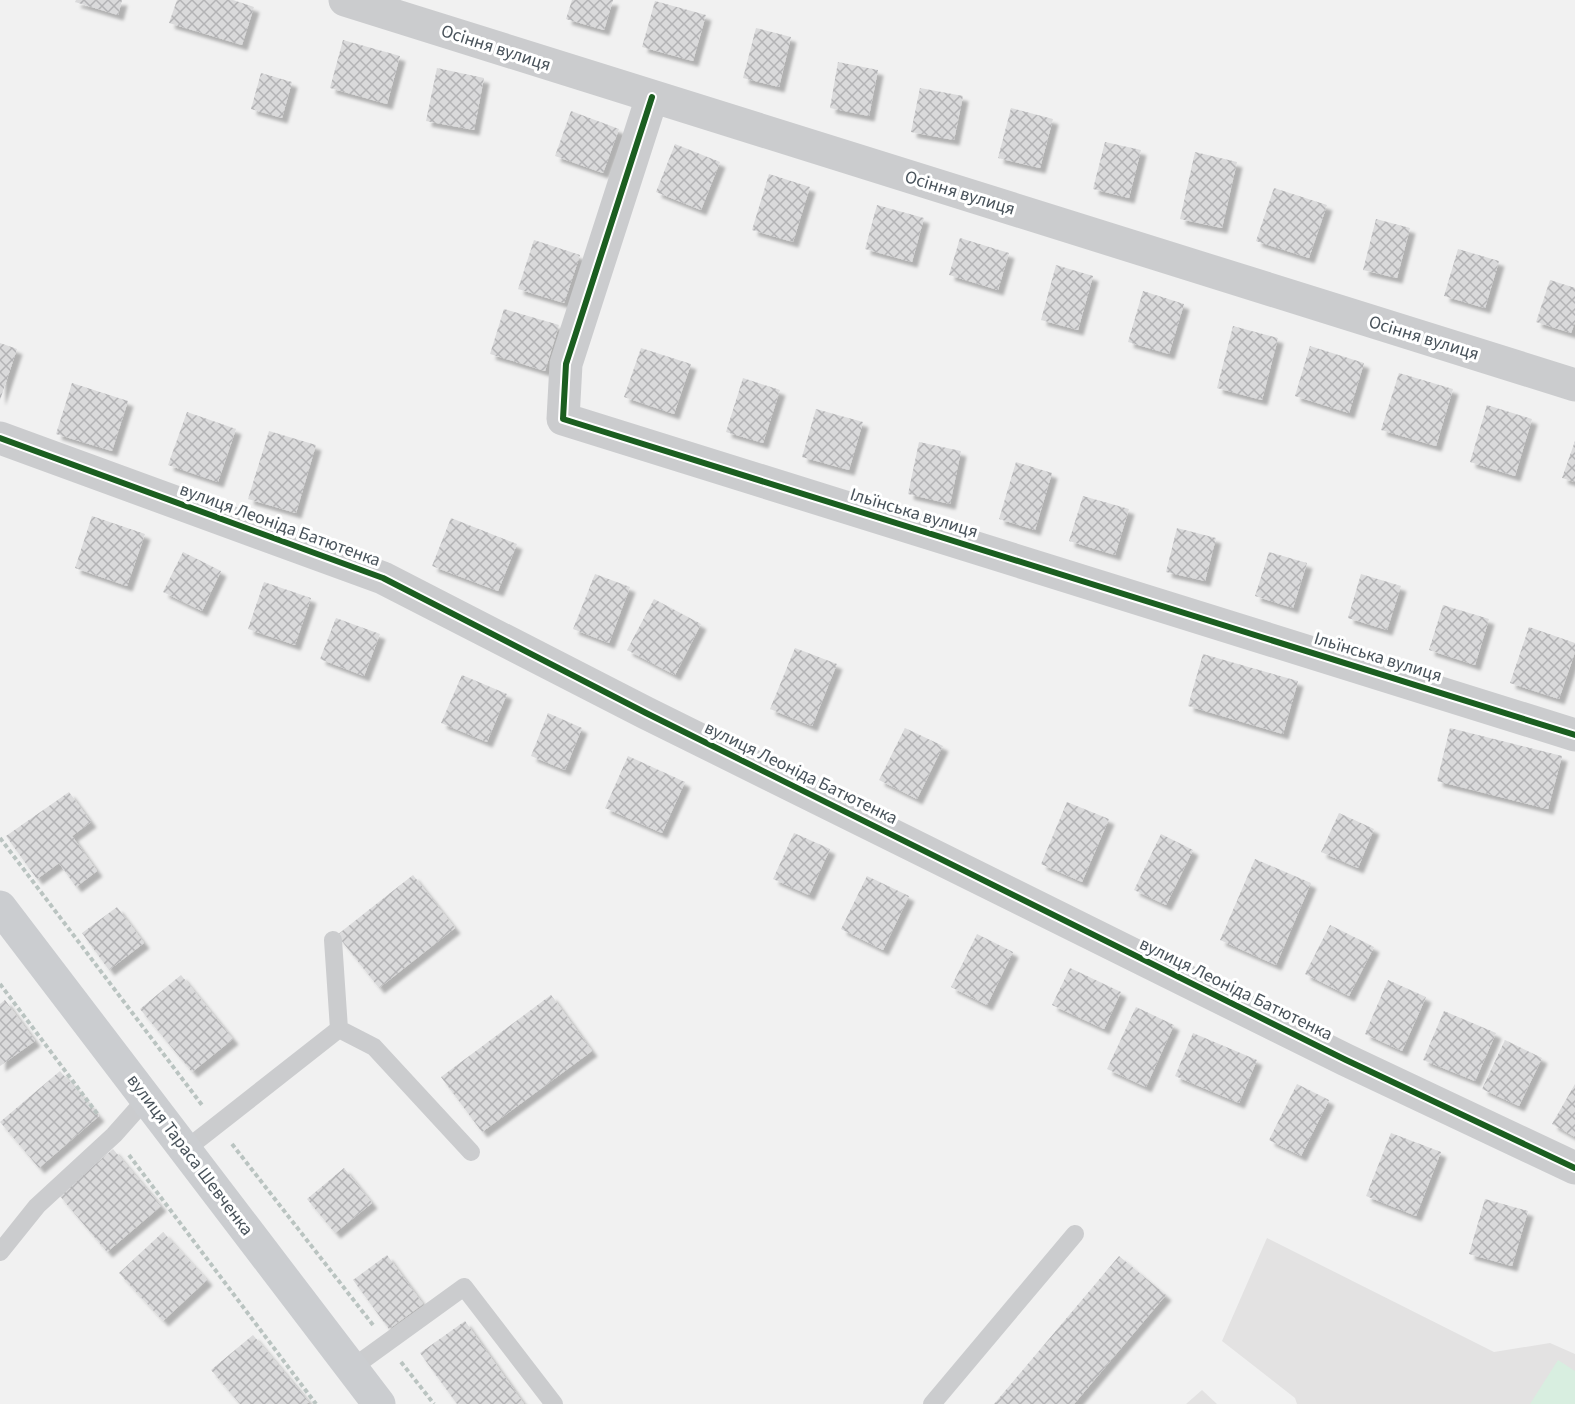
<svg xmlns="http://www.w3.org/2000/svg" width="1575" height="1404" font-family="'Source Sans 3',sans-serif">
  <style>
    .education { fill: #e3e2e2 }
    .park { fill: #d8eee0 }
    .building { fill: url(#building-cross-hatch); filter: url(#shadow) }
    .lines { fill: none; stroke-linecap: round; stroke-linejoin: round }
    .path { stroke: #bac4c1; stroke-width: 4; stroke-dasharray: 4.5 3; stroke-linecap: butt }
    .service { stroke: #cbccce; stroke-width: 18 }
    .minor { stroke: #cbccce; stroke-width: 33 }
    .secondary { stroke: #cbcdd0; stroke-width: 33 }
    .cycleway-casing { stroke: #fff; stroke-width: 10 }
    .cycleway { stroke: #1b5e20; stroke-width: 6 }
    .labels { text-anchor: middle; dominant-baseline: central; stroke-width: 6; stroke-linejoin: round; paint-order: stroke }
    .street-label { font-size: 18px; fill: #49535b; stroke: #fff }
  </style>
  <defs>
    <pattern id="building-cross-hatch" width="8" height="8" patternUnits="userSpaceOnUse" patternTransform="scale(1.5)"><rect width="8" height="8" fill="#dadadb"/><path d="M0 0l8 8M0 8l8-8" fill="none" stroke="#b3b3b5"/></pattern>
    <filter id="shadow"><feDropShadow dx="5.5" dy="5.5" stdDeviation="1.5" flood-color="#0004"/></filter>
  </defs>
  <rect width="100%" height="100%" fill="#f1f1f1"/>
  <path class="education" d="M1267,1238L1494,1352L1550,1343L1575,1354V1404H1297L1295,1398L1222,1341Z
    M1202,1390L1217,1404H1186Z"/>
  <path class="park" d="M1558,1360L1575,1371V1404H1530Z"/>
  <path class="building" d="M76,0H122L118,15L75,2Z
    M177,0H233L254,7L242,45L169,23Z
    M572,0H613L604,30L566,19Z
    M655,1L706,15L693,61L642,47Z
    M756,28L791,37L779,87L743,78Z
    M343,40L400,56L387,104L330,88Z
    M838,62L878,70L869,116L830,108Z
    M437,68L484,78L474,130L426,121Z
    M261,73L292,82L282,118L251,109Z
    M920,88L963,96L954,140L911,132Z
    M1011,108L1053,119L1040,168L998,158Z
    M571,111L619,129L603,173L555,156Z
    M1105,142L1141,150L1129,198L1093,189Z
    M675,144L720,162L701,210L656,192Z
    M1195,152L1237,162L1222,228L1180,219Z
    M769,174L810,187L793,242L752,230Z
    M1274,188L1327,205L1309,258L1256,241Z
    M877,205L924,218L912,262L865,249Z
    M1376,219L1410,228L1397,278L1363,270Z
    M960,238L1009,253L998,290L949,275Z
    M534,240L580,255L564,303L518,289Z
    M1458,249L1499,261L1485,308L1444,296Z
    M1056,265L1093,276L1078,330L1041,320Z
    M1550,280L1575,288V322L1571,333L1536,322Z
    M1143,291L1184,304L1169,354L1128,342Z
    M504,309L559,325L545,371L490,354Z
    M1233,326L1278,338L1262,400L1217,388Z
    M0,343L17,349L0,400Z
    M1310,346L1364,363L1349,413L1295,396Z
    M641,348L691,364L674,414L624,397Z
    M1399,373L1453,389L1436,446L1381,430Z
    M743,378L780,390L763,443L726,432Z
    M72,383L128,401L112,451L56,434Z
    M1487,405L1532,419L1515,476L1470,462Z
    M816,409L863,422L849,470L802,457Z
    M187,412L236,429L218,482L168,465Z
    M269,431L316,445L296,513L248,499Z
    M1575,441V482L1562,478Z
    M919,442L961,451L950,504L908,494Z
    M1016,462L1052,473L1035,530L999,519Z
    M1083,496L1129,509L1115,555L1069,541Z
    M92,516L145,534L127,586L75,568Z
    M451,518L517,544L498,591L432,566Z
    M1177,528L1216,538L1205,581L1166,572Z
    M183,552L221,571L202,611L163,592Z
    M1269,552L1307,563L1293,608L1255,596Z
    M595,574L630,587L609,643L573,629Z
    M1361,574L1401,586L1387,630L1348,618Z
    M264,582L311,598L295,645L248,629Z
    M654,599L701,624L675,675L627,650Z
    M1443,605L1489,619L1475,665L1429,650Z
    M336,618L380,634L364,676L320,659Z
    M1529,627L1575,643V652L1559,699L1510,683Z
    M795,648L837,664L812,726L770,709Z
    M1203,654L1298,681L1283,734L1188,706Z
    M462,675L507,694L487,742L441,723Z
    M548,713L582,728L565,770L531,756Z
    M905,728L943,746L917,799L879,780Z
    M1450,728L1562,756L1548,809L1437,781Z
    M628,756L685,782L662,833L605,808Z
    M69,792L91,822L72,836L97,871L76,887L59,863L37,879L6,836Z
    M1067,802L1109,819L1082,882L1041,864Z
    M1339,813L1374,829L1358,868L1321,852Z
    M794,833L830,849L809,895L773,879Z
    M1161,834L1193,850L1166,905L1134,890Z
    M1255,859L1311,883L1276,965L1220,940Z
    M413,875L455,928L379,988L337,935Z
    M867,876L909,896L883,950L841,929Z
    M117,907L144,943L109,970L82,933Z
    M1330,925L1374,947L1349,996L1305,974Z
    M977,934L1013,952L987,1005L951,987Z
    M1070,968L1121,992L1104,1029L1052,1005Z
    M181,975L233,1039L192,1072L140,1009Z
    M1388,980L1426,997L1402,1051L1365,1034Z
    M551,995L592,1051L482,1132L441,1077Z
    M5,1000L35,1041L0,1066V1004Z
    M1136,1007L1174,1025L1146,1087L1107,1069Z
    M1444,1011L1496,1033L1475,1081L1423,1060Z
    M1193,1033L1257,1060L1239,1103L1175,1076Z
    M1505,1040L1542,1058L1519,1106L1482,1089Z
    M60,1071L99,1116L39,1168L0,1122Z
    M1297,1084L1329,1100L1301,1156L1269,1140Z
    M1575,1084V1137L1552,1124Z
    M1391,1133L1441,1152L1416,1216L1366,1196Z
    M113,1149L161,1206L107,1252L59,1195Z
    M344,1168L372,1203L335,1233L307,1199Z
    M1485,1199L1528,1211L1512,1266L1469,1254Z
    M163,1232L207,1280L163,1321L119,1273Z
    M387,1255L423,1304L389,1329L353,1280Z
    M1119,1256L1166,1295L1074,1404H994Z
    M465,1321L524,1404H457L420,1353Z
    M253,1335L309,1402L306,1404H240L211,1370Z"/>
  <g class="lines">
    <path class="path" d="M0,838L202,1105
      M0,984L99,1116
      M232,1144L373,1325
      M129,1155L316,1404
      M401,1362L434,1404"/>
    <path class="service" d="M339,1029L374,1047L471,1152
      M185,1150L339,1029L333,940
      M0,1252L37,1206L114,1135L146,1099
      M352,1368L464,1287L554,1404
      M932,1404L1075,1234"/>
    <path class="minor" d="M345,0L1575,385
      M652,97L566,364L563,419L1575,735
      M0,438L383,578L646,713L1346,1060L1575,1168"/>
    <path class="secondary" d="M0,907L379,1404"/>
    <defs>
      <path id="cycleway" d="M652,97L566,364L563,419L1575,735
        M0,438L383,578L646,713L1346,1060L1575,1168"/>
    </defs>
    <use href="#cycleway" class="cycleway-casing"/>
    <use href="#cycleway" class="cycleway"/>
  </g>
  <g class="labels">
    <g class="street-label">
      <text transform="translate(496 48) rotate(18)">Осіння вулиця</text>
      <text transform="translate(960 193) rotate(17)">Осіння вулиця</text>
      <text transform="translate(1424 338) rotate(17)">Осіння вулиця</text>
      <text transform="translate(914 513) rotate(17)">Ільїнська вулиця</text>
      <text transform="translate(280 525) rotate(20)">вулиця Леоніда Батютенка</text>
      <text transform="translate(1378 657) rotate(17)">Ільїнська вулиця</text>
      <text transform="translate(801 773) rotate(26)">вулиця Леоніда Батютенка</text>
      <text transform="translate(1236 989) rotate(26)">вулиця Леоніда Батютенка</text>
      <text transform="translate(190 1155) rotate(53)">вулиця Тараса Шевченка</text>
    </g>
  </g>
</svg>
